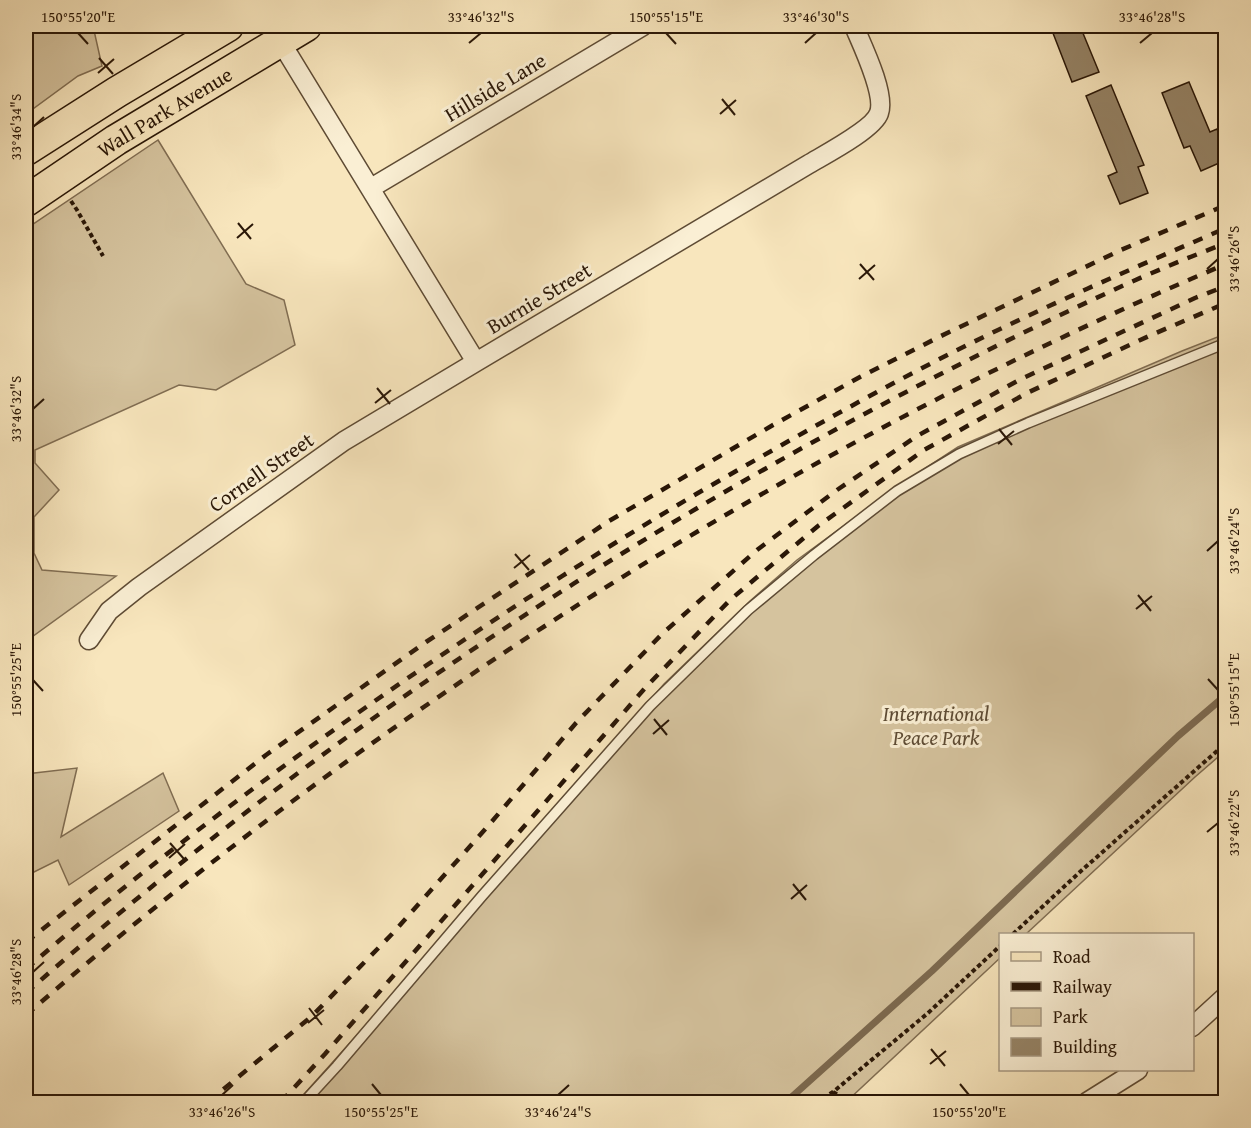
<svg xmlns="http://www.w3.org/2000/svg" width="1251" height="1128" font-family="'Gentium Book Plus',serif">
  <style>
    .green { fill: #d5c39e; stroke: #806d52; stroke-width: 1.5 }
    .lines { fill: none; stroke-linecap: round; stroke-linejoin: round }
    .stream { stroke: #7c694f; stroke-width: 7 }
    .building { fill: #958366; stroke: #2a1707; stroke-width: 1.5 }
    .lane-casing { stroke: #5e4b34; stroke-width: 12 }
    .street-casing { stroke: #5e4b34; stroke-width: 21 }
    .primary-casing { stroke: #2a1707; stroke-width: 33 }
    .path { stroke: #2a1707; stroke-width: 4; stroke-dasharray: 4.5 3; stroke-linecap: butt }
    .lane { stroke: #faefd4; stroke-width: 9 }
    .street { stroke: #faefd4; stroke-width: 18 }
    .primary { stroke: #f8e6bd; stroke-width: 30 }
    .rail { stroke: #2a1707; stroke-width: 4.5; stroke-dasharray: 10 10; stroke-linecap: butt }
    .ticks { fill: none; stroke: #2a1707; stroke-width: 2 }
    .labels { text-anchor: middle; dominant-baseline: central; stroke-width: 6; stroke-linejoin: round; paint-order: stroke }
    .street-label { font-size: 21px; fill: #2a1707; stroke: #faefd4 }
    .park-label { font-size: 21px; font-style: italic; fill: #5d4b34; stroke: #faefd4 }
    .neatline { fill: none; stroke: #2a1707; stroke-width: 2 }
    .ticks-label { font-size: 15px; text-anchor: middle; fill: #2a1707 }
  </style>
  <rect width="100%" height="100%" fill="#f8e6bd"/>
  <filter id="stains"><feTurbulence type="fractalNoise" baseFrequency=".00333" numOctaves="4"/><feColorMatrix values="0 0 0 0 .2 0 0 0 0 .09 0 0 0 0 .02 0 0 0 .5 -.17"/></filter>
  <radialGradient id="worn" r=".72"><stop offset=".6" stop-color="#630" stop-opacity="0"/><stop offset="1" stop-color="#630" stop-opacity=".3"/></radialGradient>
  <path class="green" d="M26,26H93L102,66L78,76L26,114Z
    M158,140L246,284L284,300L295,345L216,390L179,385L35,450V463L59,490L34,517V553L42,570L116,576L32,637L26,656V229Z
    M1225,334V751L1195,777L1026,934H1000V958L846,1102H297L409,977L664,684L750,601L797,560L901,484L958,447L1182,351Z
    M77,768L61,837L163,773L179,811L69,885L58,860L26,876V774Z"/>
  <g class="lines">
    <path class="stream" d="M786,1102L932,971L1178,736L1226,695"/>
  </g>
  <path class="building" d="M1057,26H1080L1099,72L1072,82L1051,28Z
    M1189,82L1210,132L1217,129L1226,150V160L1201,171L1190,146L1184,148L1162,93Z
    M1111,85L1144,165L1138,167L1148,193L1120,204L1108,176L1117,172L1086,96Z"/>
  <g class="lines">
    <defs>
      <path id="lane" d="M304,1102L337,1066L482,896L650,706L748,610L814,555L897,491L959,454L1028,423L1226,343"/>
      <path id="street" d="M271,26L476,362L809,164C824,155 874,129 879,113C886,94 862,45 854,26
        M371,188L643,26
        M89,640L109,611L139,587L344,441L476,362
        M1192,1027L1226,996
        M1087,1102L1138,1070"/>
      <g id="primary">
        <path d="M26,150L117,92L228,26"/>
        <path id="s1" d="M26,201L116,140L306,26"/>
      </g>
    </defs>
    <use href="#lane" class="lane-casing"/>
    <use href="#street" class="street-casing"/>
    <use href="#primary" class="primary-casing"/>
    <path class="path" d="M26,29L31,26
      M71,201L77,210L103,256
      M1013,934L1081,871L1226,743
      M833,1092L851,1102
      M817,1102L833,1092L928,1013L1000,946"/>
    <use href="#lane" class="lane"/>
    <use href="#street" class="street"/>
    <use href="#primary" class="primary"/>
    <path class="rail" d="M26,942L266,755L426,642L609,521L773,425L860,377L941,336L1121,250L1226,205
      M26,969C110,896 198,829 288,763C421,666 557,576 698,493C797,436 896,379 998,330C1073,294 1150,261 1226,228
      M26,993C351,707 726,468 1120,287C1155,271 1190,257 1226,243
      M26,1015C381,708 793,447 1226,264
      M208,1102L312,1016L392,934L488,826L576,723L662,634L757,550L837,490L917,436L1019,380L1195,298L1226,286
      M281,1102L325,1054L646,687L730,600L818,526L924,450L1027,393L1149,336L1226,303"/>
  </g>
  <path class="ticks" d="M78,33L88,44M666,33L676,44M469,43L481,33M805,43L816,33M1140,43L1152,33M99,58L113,74M98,73L114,59M722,99L735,115M720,114L736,100M33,127L44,117M238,223L251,239M237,238L253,224M860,264L874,280M1207,269L1218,259M859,279L875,265M377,388L390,404M375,403L391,390M33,409L44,399M999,429L1012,445M998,444L1014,431M1207,551L1218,541M515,554L529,570M514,568L530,555M1138,595L1151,611M1136,609L1152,596M1208,679L1218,690M33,680L43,691M654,719L667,735M653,734L669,720M1207,832L1218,823M170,843L184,859M169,858L185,844M793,884L806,900M791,899L807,885M33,972L44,962M309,1008L322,1025M308,1023L324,1010M931,1049L945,1066M930,1064L946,1051M372,1084L381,1095M960,1084L969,1095M222,1095L233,1085M558,1095L569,1085"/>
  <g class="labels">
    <g class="street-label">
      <text transform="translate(495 87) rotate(-31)">Hillside Lane</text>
      <text stroke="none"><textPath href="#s1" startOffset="165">Wall Park Avenue</textPath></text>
      <text transform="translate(539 298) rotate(-31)">Burnie Street</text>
      <text transform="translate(261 472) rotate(-35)">Cornell Street</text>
    </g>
    <g class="park-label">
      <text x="936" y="713">International<tspan x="936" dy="24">Peace Park</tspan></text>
    </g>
  </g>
  <rect width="1251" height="1128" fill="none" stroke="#f8e6bd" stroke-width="66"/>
  <rect x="999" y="933" width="195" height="138" fill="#faefd4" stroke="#a79982" stroke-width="1.5"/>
  <rect x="1011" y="952" width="30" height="9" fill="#f8e6bd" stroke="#a79982" stroke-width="1.5"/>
  <text x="1053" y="963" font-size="18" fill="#2a1707">Road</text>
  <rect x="1011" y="982" width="30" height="9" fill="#2a1707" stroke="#a79982" stroke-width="1.5"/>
  <text x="1053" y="993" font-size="18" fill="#2a1707">Railway</text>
  <rect x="1011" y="1008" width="30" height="18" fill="#d5c39e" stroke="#a79982" stroke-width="1.5"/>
  <text x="1053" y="1023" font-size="18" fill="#2a1707">Park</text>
  <rect x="1011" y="1038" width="30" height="18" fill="#958366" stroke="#a79982" stroke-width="1.5"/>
  <text x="1053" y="1053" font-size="18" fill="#2a1707">Building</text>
  <rect x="33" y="33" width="1185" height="1062" class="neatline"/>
  <g class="ticks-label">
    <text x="78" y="22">150°55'20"E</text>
    <text x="481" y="22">33°46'32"S</text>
    <text x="666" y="22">150°55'15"E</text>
    <text x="816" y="22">33°46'30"S</text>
    <text x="1152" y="22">33°46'28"S</text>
    <text transform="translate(16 127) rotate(-90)" y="5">33°46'34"S</text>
    <text transform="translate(1234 259) rotate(-90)" y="5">33°46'26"S</text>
    <text transform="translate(16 409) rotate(-90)" y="5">33°46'32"S</text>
    <text transform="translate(1234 541) rotate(-90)" y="5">33°46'24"S</text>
    <text transform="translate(16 680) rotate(-90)" y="5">150°55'25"E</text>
    <text transform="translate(1234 690) rotate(-90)" y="5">150°55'15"E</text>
    <text transform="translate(1234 823) rotate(-90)" y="5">33°46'22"S</text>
    <text transform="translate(16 972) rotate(-90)" y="5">33°46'28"S</text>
    <text x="222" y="1117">33°46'26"S</text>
    <text x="381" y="1117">150°55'25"E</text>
    <text x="558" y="1117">33°46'24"S</text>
    <text x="969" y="1117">150°55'20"E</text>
  </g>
  <rect width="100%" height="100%" filter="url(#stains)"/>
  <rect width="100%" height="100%" fill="url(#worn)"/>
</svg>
